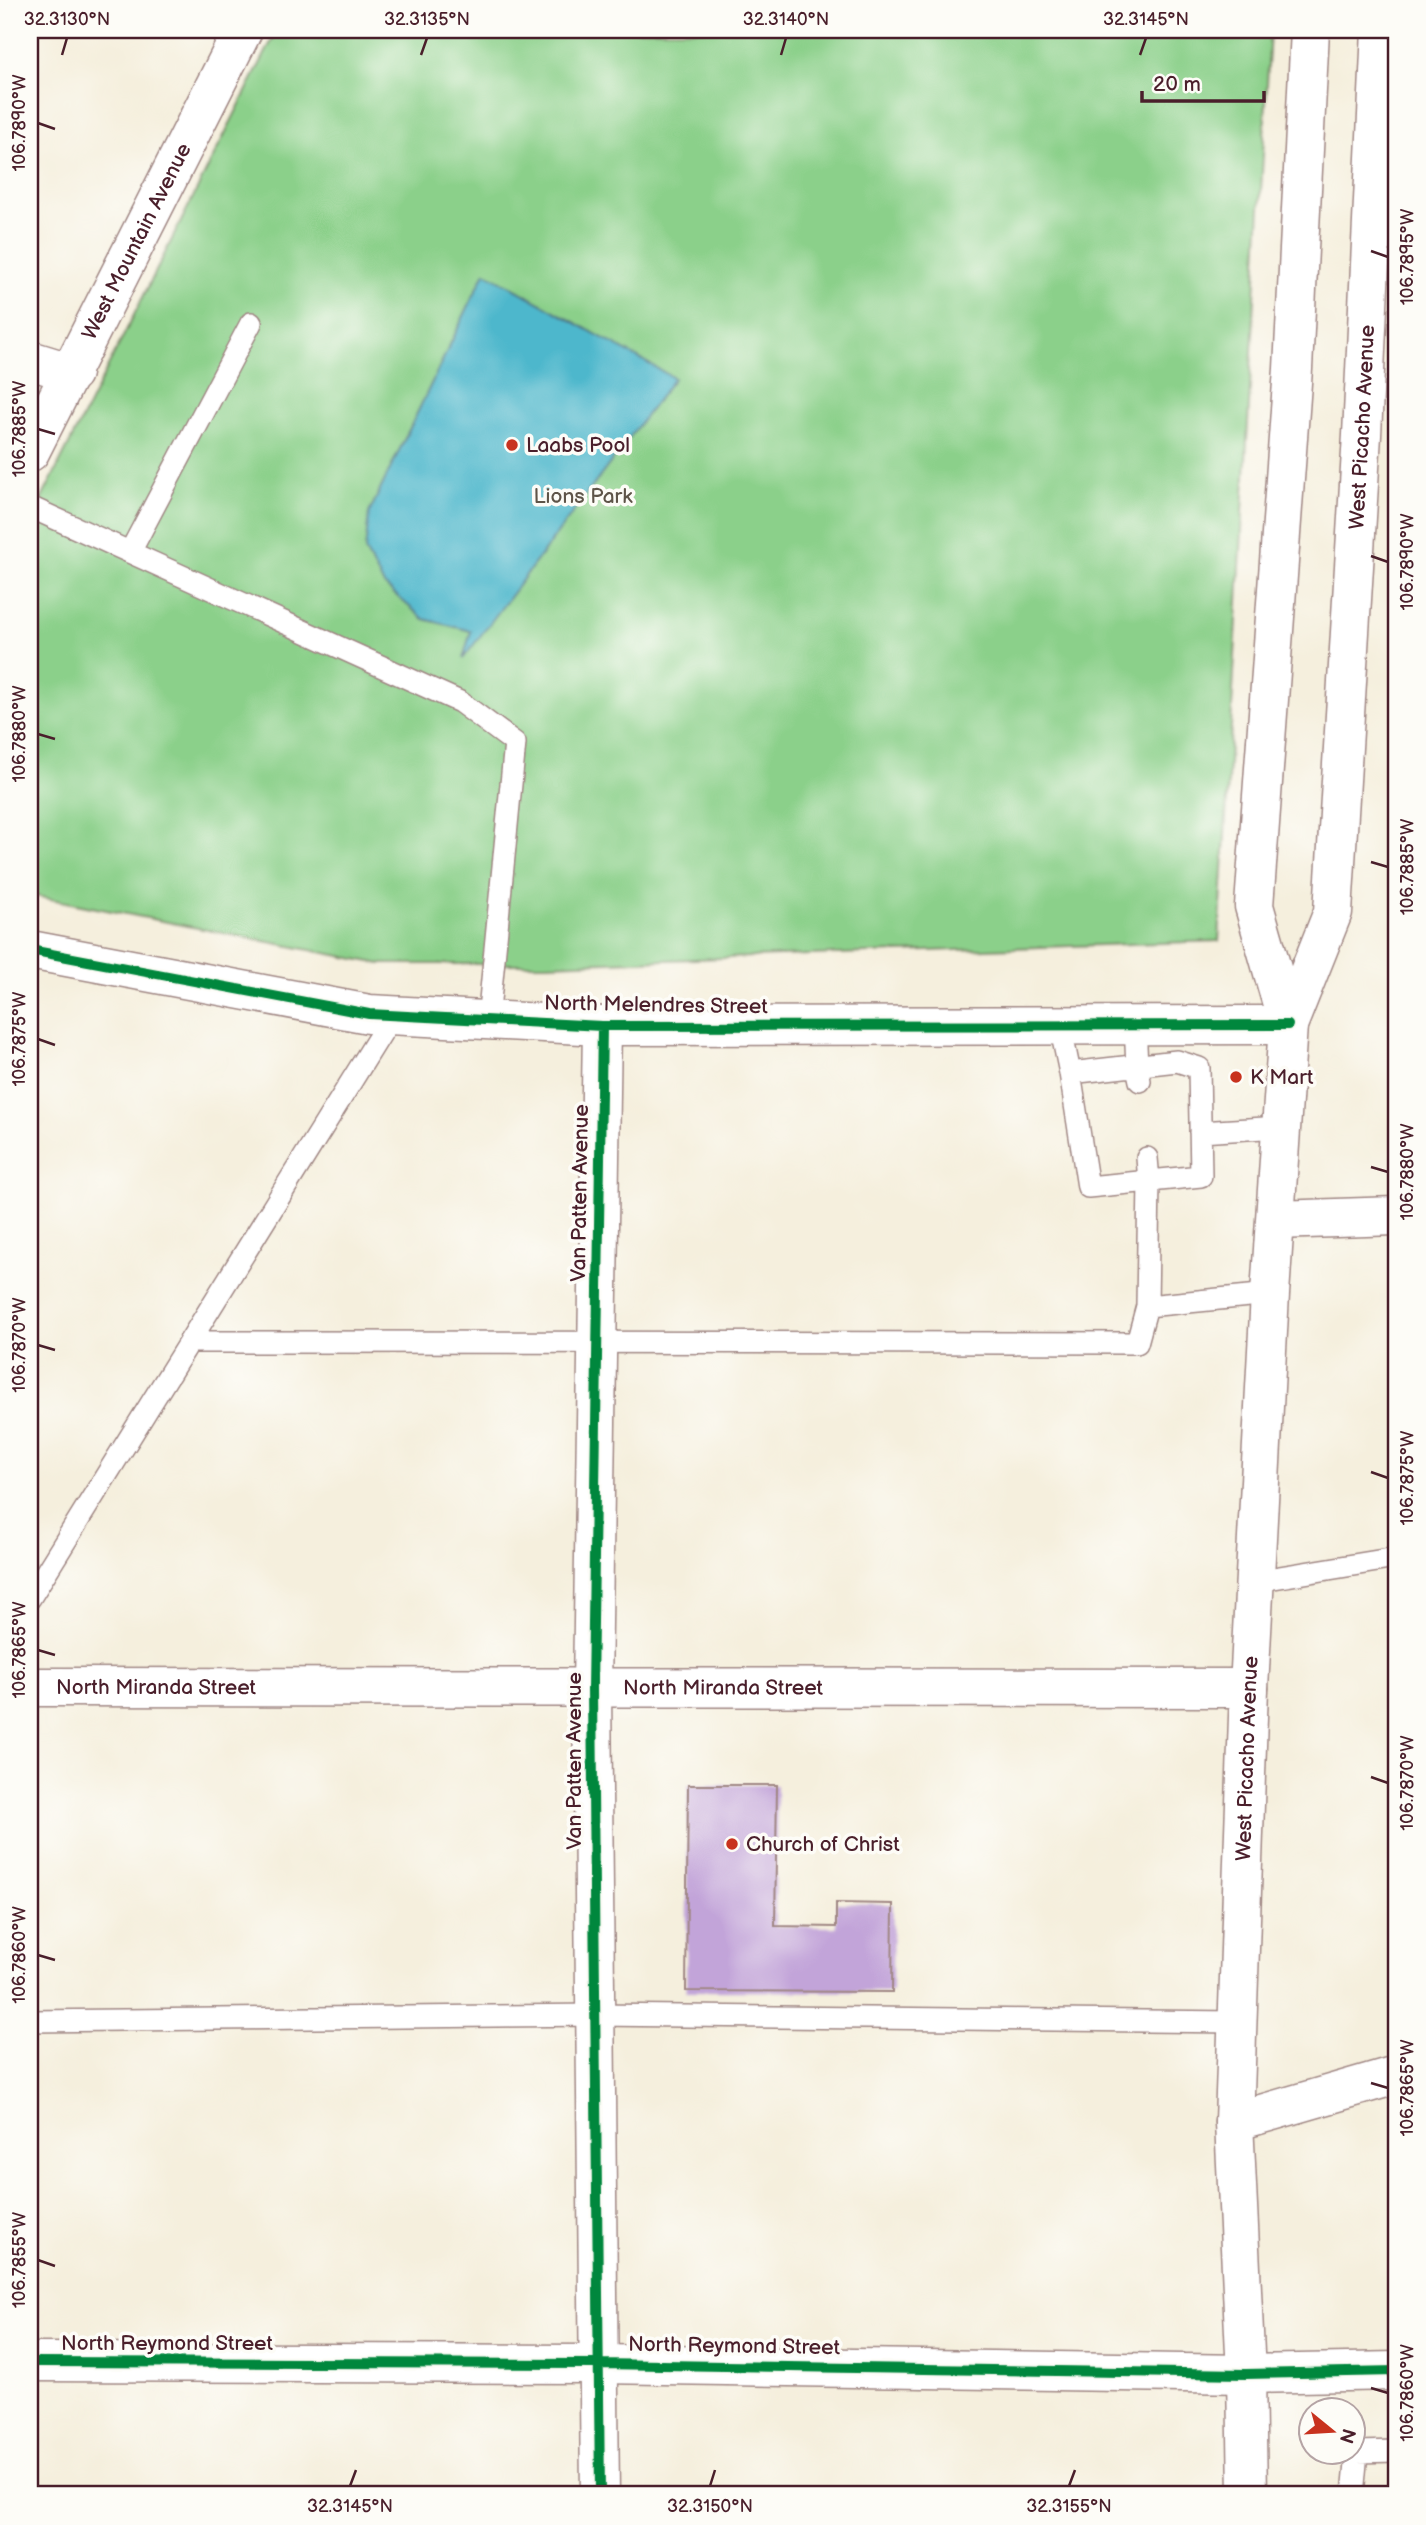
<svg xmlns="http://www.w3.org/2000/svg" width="1426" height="2525" font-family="'Balsamiq Sans',sans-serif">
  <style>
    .green { fill: #8bd08a; stroke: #6a785a; stroke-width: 2 }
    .water { fill: #4eb7cc; stroke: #4c6b7c; stroke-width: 2 }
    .building { fill: #c2a4d9 }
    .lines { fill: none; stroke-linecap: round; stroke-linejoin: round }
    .lane-casing { stroke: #a08784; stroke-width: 24 }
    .street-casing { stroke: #a08784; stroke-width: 41 }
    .primary-casing { stroke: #a08784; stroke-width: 41 }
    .lane { stroke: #fff; stroke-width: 21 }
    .street { stroke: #fff; stroke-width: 38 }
    .primary { stroke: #fff; stroke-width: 38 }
    .cycleway-casing { stroke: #fdfcf7; stroke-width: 15 }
    .cycleway { stroke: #00873e; stroke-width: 10 }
    .ticks { fill: none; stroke: #4a1f2b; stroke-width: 2.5 }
    .poi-dot { fill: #c8321e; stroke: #fdfcf7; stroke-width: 2.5 }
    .labels { text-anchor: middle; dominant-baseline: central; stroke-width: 7; stroke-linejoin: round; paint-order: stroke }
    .street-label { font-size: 21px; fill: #4a1f2b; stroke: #fdfcf7 }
    .poi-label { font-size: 21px; fill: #4a1f2b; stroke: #fdfcf7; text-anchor: start }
    .park-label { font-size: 21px; fill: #5e5448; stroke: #fdfcf7 }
    .neatline { fill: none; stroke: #4a1f2b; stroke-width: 2.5 }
    .ticks-label { font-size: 18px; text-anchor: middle; fill: #4a1f2b }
  </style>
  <rect width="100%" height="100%" fill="#fdfcf7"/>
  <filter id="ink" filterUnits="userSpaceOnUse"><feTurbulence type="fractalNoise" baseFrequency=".0143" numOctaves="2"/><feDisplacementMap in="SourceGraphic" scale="14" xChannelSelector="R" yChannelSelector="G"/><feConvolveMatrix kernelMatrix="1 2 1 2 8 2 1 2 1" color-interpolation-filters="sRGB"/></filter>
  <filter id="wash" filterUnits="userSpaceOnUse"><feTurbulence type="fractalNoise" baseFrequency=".00686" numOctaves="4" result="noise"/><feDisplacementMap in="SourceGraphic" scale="28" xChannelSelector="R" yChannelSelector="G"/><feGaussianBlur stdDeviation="1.57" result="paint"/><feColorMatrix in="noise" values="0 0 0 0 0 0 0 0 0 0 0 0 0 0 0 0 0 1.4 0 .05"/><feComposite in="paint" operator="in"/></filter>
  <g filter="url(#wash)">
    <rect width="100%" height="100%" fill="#f5efdd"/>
    <path class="green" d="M277,30H1270L1219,941L547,964H381L30,895V522Z"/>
    <path class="water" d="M485,272L674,378L463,659L471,631L424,619L384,585L365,551L369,513Z"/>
    <g id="blocks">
      <path class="building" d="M688,1785H777L775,1926L836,1927V1903L893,1904L892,1992L686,1991Z"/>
    </g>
  </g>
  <g filter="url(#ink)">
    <use href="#blocks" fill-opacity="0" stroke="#a08784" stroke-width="2"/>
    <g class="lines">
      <defs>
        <path id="lane" d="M30,507L460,702L515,743L488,1021
          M130,552L251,323
          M1135,1024L1137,1067L1140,1081
          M1060,1025L1070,1073L1088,1187L1201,1176L1199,1068L1177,1061L1070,1073
          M1200,1132L1281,1127
          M1147,1306L1270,1294
          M189,1342L1137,1343L1147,1306L1149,1181L1147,1158
          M1255,1581L1396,1558
          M30,1598L392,1016
          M30,2021L596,2015L1237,2022
          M1353,2495L1357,2452L1396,2451"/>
        <g id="street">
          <path d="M30,360L72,373"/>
          <path id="s1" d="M30,452L243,30"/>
          <path d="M30,950L369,1014L602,1026L1288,1025"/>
          <path d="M1276,1220L1396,1216"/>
          <path id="s2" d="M30,1687L1249,1688"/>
          <path d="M1234,2122L1396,2075"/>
          <path d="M30,2362L599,2364L1246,2374L1396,2371"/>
          <path d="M600,2495L592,1689L602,1026"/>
        </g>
        <g id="primary">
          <path d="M1288,1025L1254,906L1293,369L1310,30"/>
          <path id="s3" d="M1248,2495L1246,2374L1234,2122L1249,1688L1270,1294L1288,1025L1333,912L1362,435L1381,30"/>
        </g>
      </defs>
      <use href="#lane" class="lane-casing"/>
      <use href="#street" class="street-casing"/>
      <use href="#primary" class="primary-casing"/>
      <use href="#lane" class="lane"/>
      <use href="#street" class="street"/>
      <use href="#primary" class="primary"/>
      <defs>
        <path id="cycleway" d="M30,950L369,1014L602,1026L1288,1025
          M30,2362L599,2364L1246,2374L1396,2371
          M600,2495L592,1689L602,1026"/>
      </defs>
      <use href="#cycleway" class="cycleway-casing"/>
      <use href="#cycleway" class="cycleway"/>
    </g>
  </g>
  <path class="ticks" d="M62,55L67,38M421,55L427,38M781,55L786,38M1140,55L1146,38M38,123L55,129M1371,251L1388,257M38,429L55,434M1371,556L1388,562M38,734L55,739M1371,862L1388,867M38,1039L55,1045M1371,1167L1388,1172M38,1345L55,1350M1371,1472L1388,1478M38,1650L55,1655M1371,1777L1388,1783M38,1955L55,1960M1371,2083L1388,2088M38,2260L55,2266M1371,2388L1388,2393M350,2486L356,2470M710,2486L715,2470M1069,2486L1075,2470"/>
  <g class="poi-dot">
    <circle cx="512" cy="445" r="7"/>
    <circle cx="1236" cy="1077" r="7"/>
    <circle cx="732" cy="1844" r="7"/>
  </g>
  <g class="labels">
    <g class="street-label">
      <text stroke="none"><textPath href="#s1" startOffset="236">West Mountain Avenue</textPath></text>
      <text stroke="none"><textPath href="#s3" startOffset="2079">West Picacho Avenue</textPath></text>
      <text transform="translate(656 1005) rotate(1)">North Melendres Street</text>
      <text transform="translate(580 1193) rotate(-89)">Van Patten Avenue</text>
      <text stroke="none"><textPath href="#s2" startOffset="126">North Miranda Street</textPath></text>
      <text stroke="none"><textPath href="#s2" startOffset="693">North Miranda Street</textPath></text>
      <text stroke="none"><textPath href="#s3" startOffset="737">West Picacho Avenue</textPath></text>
      <text transform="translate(574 1761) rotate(-90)">Van Patten Avenue</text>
      <text x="167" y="2343">North Reymond Street</text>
      <text transform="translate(734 2346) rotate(1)">North Reymond Street</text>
    </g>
    <g class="poi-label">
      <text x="526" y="445">Laabs Pool</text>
      <text x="1250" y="1077">K Mart</text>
      <text x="746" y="1844">Church of Christ</text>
    </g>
    <g class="park-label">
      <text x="583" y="496">Lions Park</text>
    </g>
  </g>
  <rect width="1426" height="2525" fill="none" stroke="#fdfcf7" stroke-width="77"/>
  <g transform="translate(1332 2431) rotate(108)"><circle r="33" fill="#fdfcf7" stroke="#b5a4a5" stroke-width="2"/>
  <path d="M0-5L12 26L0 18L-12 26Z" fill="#c8321e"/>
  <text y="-10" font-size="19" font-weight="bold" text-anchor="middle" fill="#4a1f2b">N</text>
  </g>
  <path d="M1142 91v10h122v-10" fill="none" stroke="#4a1f2b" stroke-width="3.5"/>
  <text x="1153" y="91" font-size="21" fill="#4a1f2b" stroke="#fdfcf7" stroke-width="5" paint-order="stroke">20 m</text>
  <rect x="38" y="38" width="1350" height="2448" class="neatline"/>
  <g class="ticks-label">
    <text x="67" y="25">32.3130°N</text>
    <text x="427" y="25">32.3135°N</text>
    <text x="786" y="25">32.3140°N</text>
    <text x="1146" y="25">32.3145°N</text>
    <text transform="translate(19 123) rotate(-90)" y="6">106.7890°W</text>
    <text transform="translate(1407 257) rotate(-90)" y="6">106.7895°W</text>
    <text transform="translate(19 429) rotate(-90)" y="6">106.7885°W</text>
    <text transform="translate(1407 562) rotate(-90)" y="6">106.7890°W</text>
    <text transform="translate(19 734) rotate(-90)" y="6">106.7880°W</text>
    <text transform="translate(1407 867) rotate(-90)" y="6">106.7885°W</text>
    <text transform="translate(19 1039) rotate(-90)" y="6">106.7875°W</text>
    <text transform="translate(1407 1172) rotate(-90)" y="6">106.7880°W</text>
    <text transform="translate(19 1345) rotate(-90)" y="6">106.7870°W</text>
    <text transform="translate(1407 1478) rotate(-90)" y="6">106.7875°W</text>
    <text transform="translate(19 1650) rotate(-90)" y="6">106.7865°W</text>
    <text transform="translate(1407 1783) rotate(-90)" y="6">106.7870°W</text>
    <text transform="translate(19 1955) rotate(-90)" y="6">106.7860°W</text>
    <text transform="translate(1407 2088) rotate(-90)" y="6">106.7865°W</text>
    <text transform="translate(19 2260) rotate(-90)" y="6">106.7855°W</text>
    <text transform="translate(1407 2393) rotate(-90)" y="6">106.7860°W</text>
    <text x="350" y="2512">32.3145°N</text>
    <text x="710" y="2512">32.3150°N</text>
    <text x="1069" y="2512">32.3155°N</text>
  </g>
</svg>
